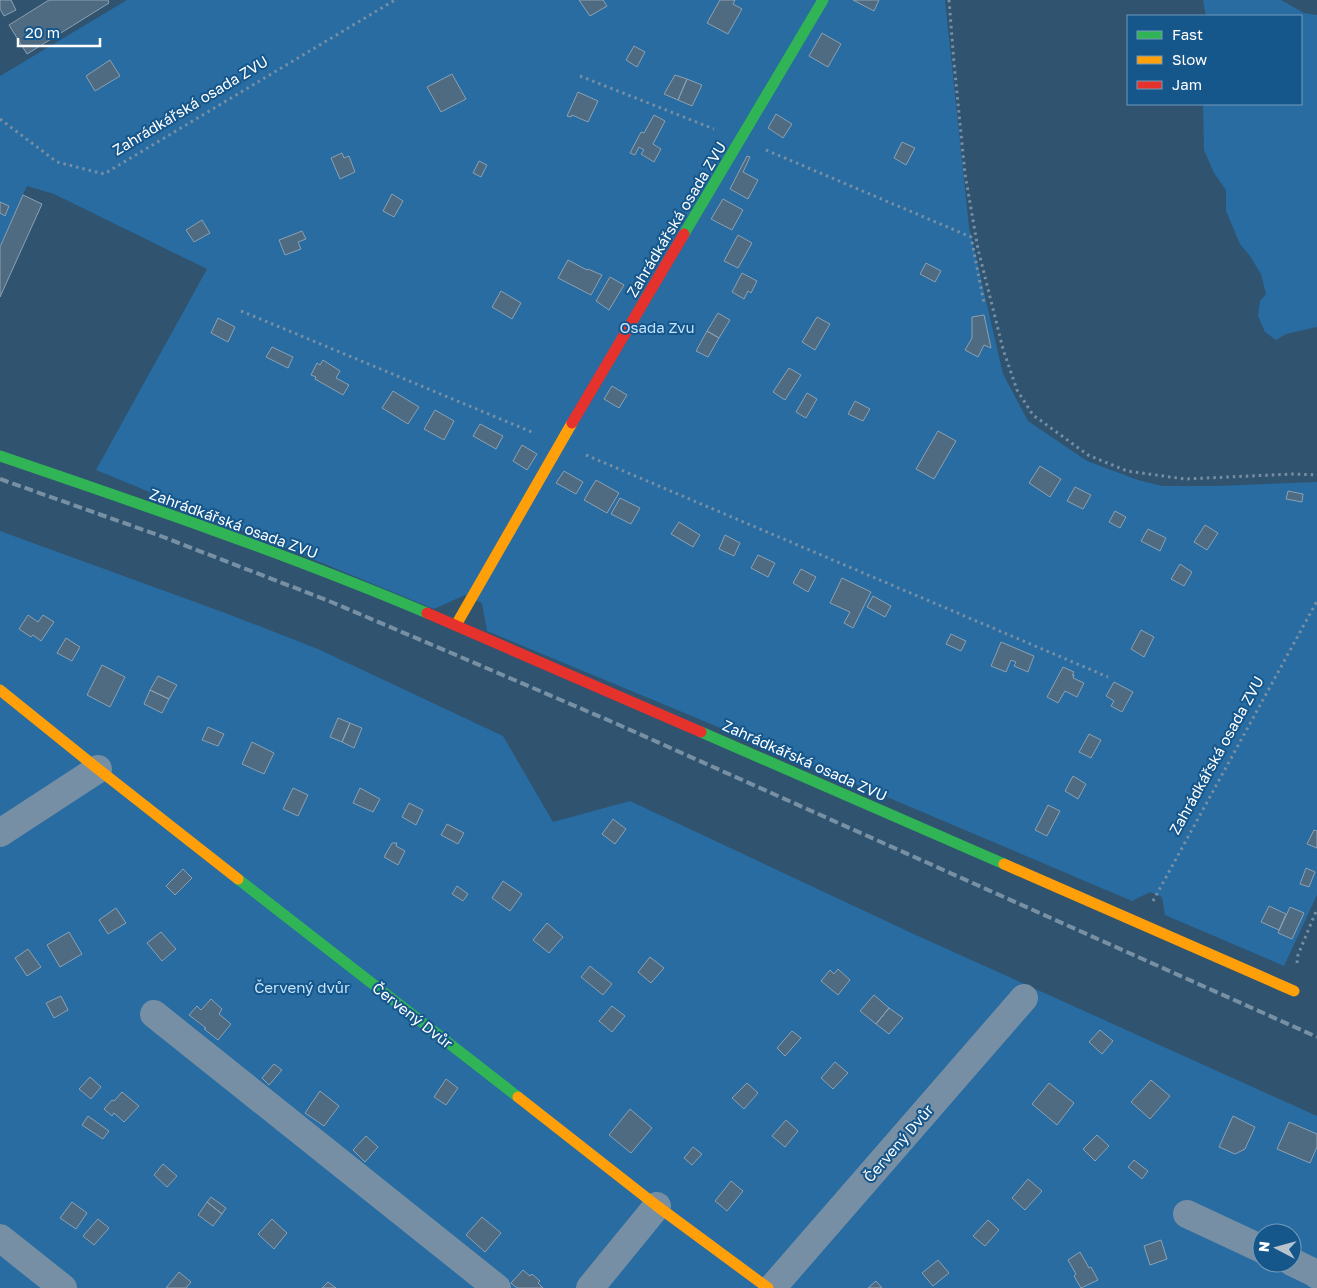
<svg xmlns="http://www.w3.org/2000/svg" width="1317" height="1288" font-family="'Golos Text',sans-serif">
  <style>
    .green { fill: #286ca1; fill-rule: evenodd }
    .building { fill: #4f6b82; stroke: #8ba1b3 }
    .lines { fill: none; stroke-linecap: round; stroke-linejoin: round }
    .path { stroke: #778fa4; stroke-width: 3; stroke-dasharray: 2.5 4; stroke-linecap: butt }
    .street { stroke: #778fa4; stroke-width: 28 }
    .fast { stroke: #30b455; stroke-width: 11 }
    .slow { stroke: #ff9f0a; stroke-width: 11 }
    .jam { stroke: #e5322d; stroke-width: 11 }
    .rail { stroke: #7890a3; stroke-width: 4; stroke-dasharray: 9 4; stroke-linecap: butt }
    .labels { text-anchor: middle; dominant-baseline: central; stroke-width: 4; stroke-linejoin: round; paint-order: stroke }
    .street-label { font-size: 15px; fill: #fff; stroke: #15568b }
    .park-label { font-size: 15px; fill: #c3e3fb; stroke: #15568b }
  </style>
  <rect width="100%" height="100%" fill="#305370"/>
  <path class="green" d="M127,0H945L969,227L1003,374L1028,421L1087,461L1138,480L1162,486H1216L1317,482V895L1284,966L1165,915L1162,897L1150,892L1132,901L894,800L487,631L482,603L465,595L434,609L96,470L207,269L54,194L27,186L0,246V76Z
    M1204,0H1281L1304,13L1317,15V327L1286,334L1276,340L1265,332L1258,316L1260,301L1266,294L1261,274L1250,256L1240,244L1226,211V190L1214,173L1204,150L1203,104H1301V16H1206L1203,1Z
    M0,531L228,614L318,649L503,736L553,822L630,801L918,936L1317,1116V1288H0ZM1262,1233H1292V1263H1262Z"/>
  <path class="building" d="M0,0H11L16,10L4,16L0,9Z
    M49,0H108L109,3L27,54L9,25Z
    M579,0H603L607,6L590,16Z
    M720,0H735L733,4L742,9L728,34L707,23Z
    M853,0H879L874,11Z
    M822,33L841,44L828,67L809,56Z
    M634,46L645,52L637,67L626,60Z
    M110,60L120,76L95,91L86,76Z
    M452,74L466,99L441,112L427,87Z
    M675,75L687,79L678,100L664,94Z
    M687,79L702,85L692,106L678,100Z
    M578,92L598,101L588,122L572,115L571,117L567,116Z
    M776,114L792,124L783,138L768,128Z
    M654,115L665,121L653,144L661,149L654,162L641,154L644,150L639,147L635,155L630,153L641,132L644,133Z
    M902,142L915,148L906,165L894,158Z
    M342,153L344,158L349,156L355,172L340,179L331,158Z
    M747,156L750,157L743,172L758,180L748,199L730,189Z
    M479,161L487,165L481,177L473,173Z
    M392,194L403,201L394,217L383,211Z
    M23,195L42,204L0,297V247Z
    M723,199L743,210L732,230L711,219Z
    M0,202L9,206L5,216L0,213Z
    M202,220L210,233L194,242L186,230Z
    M302,231L306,239L298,242L301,249L285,255L279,240Z
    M738,235L752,243L738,268L724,261Z
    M568,260L587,270L588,269L602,275L591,295L558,278Z
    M926,263L941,271L935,282L920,274Z
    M742,273L757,281L751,293L748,291L744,299L732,292Z
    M610,277L624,285L609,310L596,301Z
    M501,291L521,303L512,319L492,307Z
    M718,313L730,320L719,338L707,331Z
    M984,315L991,348L984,345L978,357L965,350L972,338V317Z
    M817,317L830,324L815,350L802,342Z
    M218,318L235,327L228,342L211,333Z
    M707,331L719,338L708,357L696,351Z
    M272,347L293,357L288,368L266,357Z
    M323,360L340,371L336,378L349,385L343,395L315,379L316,377L311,375L317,363L320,365Z
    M789,368L801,375L785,400L773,392Z
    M612,386L627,395L619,408L604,399Z
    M393,391L419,407L408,424L382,408Z
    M807,393L817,399L806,418L796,412Z
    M855,401L870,409L863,421L848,414Z
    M435,410L454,421L444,440L424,429Z
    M480,424L503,436L496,449L473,436Z
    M938,431L956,441L934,479L916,469Z
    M522,445L537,454L527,470L513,461Z
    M1040,466L1061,479L1050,497L1029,483Z
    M564,471L583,482L576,494L556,483Z
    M596,480L619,493L607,513L584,500Z
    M1075,487L1091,495L1083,509L1067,501Z
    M1288,491L1303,494L1302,502L1286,499Z
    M620,498L640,508L631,524L611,514Z
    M1115,511L1126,517L1120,528L1109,522Z
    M679,522L700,535L693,547L671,534Z
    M1205,525L1218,533L1207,550L1194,542Z
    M1148,529L1166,538L1160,551L1141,541Z
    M725,535L740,543L734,556L719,549Z
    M758,555L775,563L768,577L751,568Z
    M1180,564L1192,572L1184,586L1171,579Z
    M801,569L816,577L808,592L793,583Z
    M842,578L871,592L853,628L844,623L850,612L830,603Z
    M873,596L891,606L885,617L867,607Z
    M28,615L38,622L43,615L54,622L41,641L33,635L31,637L19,629Z
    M1141,630L1154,637L1144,657L1131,649Z
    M951,634L966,641L961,651L946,644Z
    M66,638L80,647L72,661L57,653Z
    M1001,642L1034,656L1028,672L1014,666L1016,662L1011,660L1006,672L991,666Z
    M102,665L125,677L110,707L87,695Z
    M1063,667L1074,672L1072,675H1074L1073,678L1084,683L1077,697L1065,691L1058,703L1047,697Z
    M158,676L177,685L169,699L150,690Z
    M1114,682L1133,692L1122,712L1111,706L1114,701L1106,696Z
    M150,690L169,699L162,713L144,704Z
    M338,718L350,723L342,742L330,737Z
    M350,723L362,728L354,748L342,742Z
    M208,727L224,734L218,746L202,740Z
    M1089,734L1101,740L1091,758L1079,752Z
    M252,742L274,753L264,774L242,764Z
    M1073,776L1086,784L1078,799L1065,791Z
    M293,788L308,795L298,816L283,809Z
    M360,788L380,799L373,812L353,803Z
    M409,803L423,810L416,825L402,817Z
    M1048,805L1060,811L1047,836L1035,830Z
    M613,819L626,829L615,844L602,834Z
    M447,824L464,833L458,844L441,835Z
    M1314,830L1317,831V848L1307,844Z
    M392,843H397L396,846L405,851L398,865L384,857Z
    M1306,868L1315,872L1309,887L1300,884Z
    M183,869L192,878L175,895L166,886Z
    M503,881L522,894L510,911L492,898Z
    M457,886L468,894L463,901L452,894Z
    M1269,906L1286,914L1279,930L1261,922Z
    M1290,907L1304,913L1292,939L1278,933Z
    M116,908L126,923L108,934L99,920Z
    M547,923L563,937L549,953L533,940Z
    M69,932L82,954L60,967L47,945Z
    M161,932L176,949L162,961L147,943Z
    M28,949L41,967L27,976L15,958Z
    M650,957L664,968L651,983L638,972Z
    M590,966L612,984L603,995L581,977Z
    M838,969L850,980L838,995L821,981L830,970L834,974Z
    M874,995L889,1008L876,1024L860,1011Z
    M61,996L68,1010L54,1018L46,1003Z
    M211,999L222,1009L219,1014L231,1024L218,1040L204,1029L206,1028L189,1015L197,1006L201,1010Z
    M612,1006L625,1016L612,1032L599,1021Z
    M889,1008L903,1018L889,1034L876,1024Z
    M1100,1030L1113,1041L1102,1054L1089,1042Z
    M792,1031L801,1038L785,1056L777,1048Z
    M835,1062L848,1073L833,1089L821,1078Z
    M274,1064L282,1070L269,1085L262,1078Z
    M90,1077L101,1087L91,1099L79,1089Z
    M446,1079L458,1088L446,1105L434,1097Z
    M1151,1080L1170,1096L1150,1119L1131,1102Z
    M747,1083L758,1093L744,1109L732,1098Z
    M1049,1083L1074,1103L1057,1125L1032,1104Z
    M320,1091L339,1106L324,1126L305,1113Z
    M122,1092L139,1106L124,1122L114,1113L112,1116L104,1109L112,1100L114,1101Z
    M630,1109L652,1128L631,1153L609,1135Z
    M88,1116L109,1131L103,1139L82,1125Z
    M1233,1116L1255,1127L1245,1149L1235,1154L1219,1147Z
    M786,1120L798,1131L785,1147L772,1136Z
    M1289,1122L1317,1134V1147L1310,1163L1277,1149Z
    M1097,1135L1109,1146L1095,1161L1083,1149Z
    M366,1136L378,1147L365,1162L353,1150Z
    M693,1147L702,1154L692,1165L684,1158Z
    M1134,1160L1148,1171L1142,1179L1128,1167Z
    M163,1164L177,1176L167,1187L154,1175Z
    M1028,1179L1042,1191L1025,1210L1012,1198Z
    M731,1181L743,1191L727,1211L715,1201Z
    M211,1197L226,1208L222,1214L207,1202Z
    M72,1202L87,1213L76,1229L60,1218Z
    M207,1202L222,1214L213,1226L198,1215Z
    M482,1217L501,1233L485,1252L466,1235Z
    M98,1219L109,1228L94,1245L83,1236Z
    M272,1219L287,1233L274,1249L258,1234Z
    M988,1220L999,1230L985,1246L973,1236Z
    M1161,1240L1167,1259L1150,1265L1144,1246Z
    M1080,1252L1089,1268L1091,1267L1098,1280L1081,1288L1074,1276L1076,1274L1068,1260Z
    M938,1260L949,1273L933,1286L922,1273Z
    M523,1270L530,1276L532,1274L540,1281L538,1283L543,1288H517L511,1283Z
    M179,1272L191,1282L186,1288H166Z
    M876,1281L882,1288H868Z
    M328,1282L336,1288H322Z"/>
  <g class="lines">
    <path class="path" d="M949,0L954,63L965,174L978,249L1003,349L1017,390L1033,415L1088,455L1127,471L1185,479L1293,474L1317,475
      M580,76L714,129
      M0,119L57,162L104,174L395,0
      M766,150L971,237L984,303
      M241,311L534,433
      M586,455L1108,677
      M1153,901L1317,601
      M1297,963L1298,955L1317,909"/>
    <path class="street" d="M0,833L98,769
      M154,1014L497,1288
      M1187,1214L1262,1249
      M0,1238L63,1288
      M1292,1262L1315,1273L1317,1275
      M590,1288L657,1206
      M772,1288L1024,998"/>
    <path class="fast" d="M684,234L823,0
      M0,456C144,505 287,554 427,613
      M701,732L1004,864
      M238,879L518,1097"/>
    <path class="slow" d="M456,625L572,423
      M0,690L98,769L238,879
      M1004,864L1294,991
      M518,1097L657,1206L768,1288"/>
    <path class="jam" d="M572,423L684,234
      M427,613L701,732"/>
    <path class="rail" d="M0,479L158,535L329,601L449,652L617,724L1317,1037"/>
  </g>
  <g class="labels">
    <g class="street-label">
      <text transform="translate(190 105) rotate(-31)">Zahrádkářská osada ZVU</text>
      <text transform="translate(676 219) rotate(-59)">Zahrádkářská osada ZVU</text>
      <text transform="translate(234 523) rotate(20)">Zahrádkářská osada ZVU</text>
      <text transform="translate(1216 755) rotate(-61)">Zahrádkářská osada ZVU</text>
      <text transform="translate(805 760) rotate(24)">Zahrádkářská osada ZVU</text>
      <text transform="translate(413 1015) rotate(38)">Červený Dvůr</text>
      <text transform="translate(898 1143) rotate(-49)">Červený Dvůr</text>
    </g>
    <g class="park-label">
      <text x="657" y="327">Osada Zvu</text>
      <text x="302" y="987">Červený dvůr</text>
    </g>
  </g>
  <rect x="1127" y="15" width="175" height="90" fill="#15568b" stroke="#739ab9"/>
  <rect x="1137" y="31" width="25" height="8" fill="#30b455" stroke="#739ab9"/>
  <text x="1172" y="40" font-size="15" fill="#ffffff">Fast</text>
  <rect x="1137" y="56" width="25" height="8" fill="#ff9f0a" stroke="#739ab9"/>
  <text x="1172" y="65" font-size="15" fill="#ffffff">Slow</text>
  <rect x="1137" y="81" width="25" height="8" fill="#e5322d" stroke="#739ab9"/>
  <text x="1172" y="90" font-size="15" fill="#ffffff">Jam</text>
  <g transform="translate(1277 1248) rotate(276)"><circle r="24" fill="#15568b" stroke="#739ab9"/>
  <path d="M0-4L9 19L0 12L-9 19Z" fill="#b7c3cd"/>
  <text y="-8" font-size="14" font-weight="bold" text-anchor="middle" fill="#ffffff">N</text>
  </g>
  <path d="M18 38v8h82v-8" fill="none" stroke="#ffffff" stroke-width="2.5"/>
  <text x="25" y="38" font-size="15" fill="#ffffff" stroke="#15568b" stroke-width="4" paint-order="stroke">20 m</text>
</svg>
